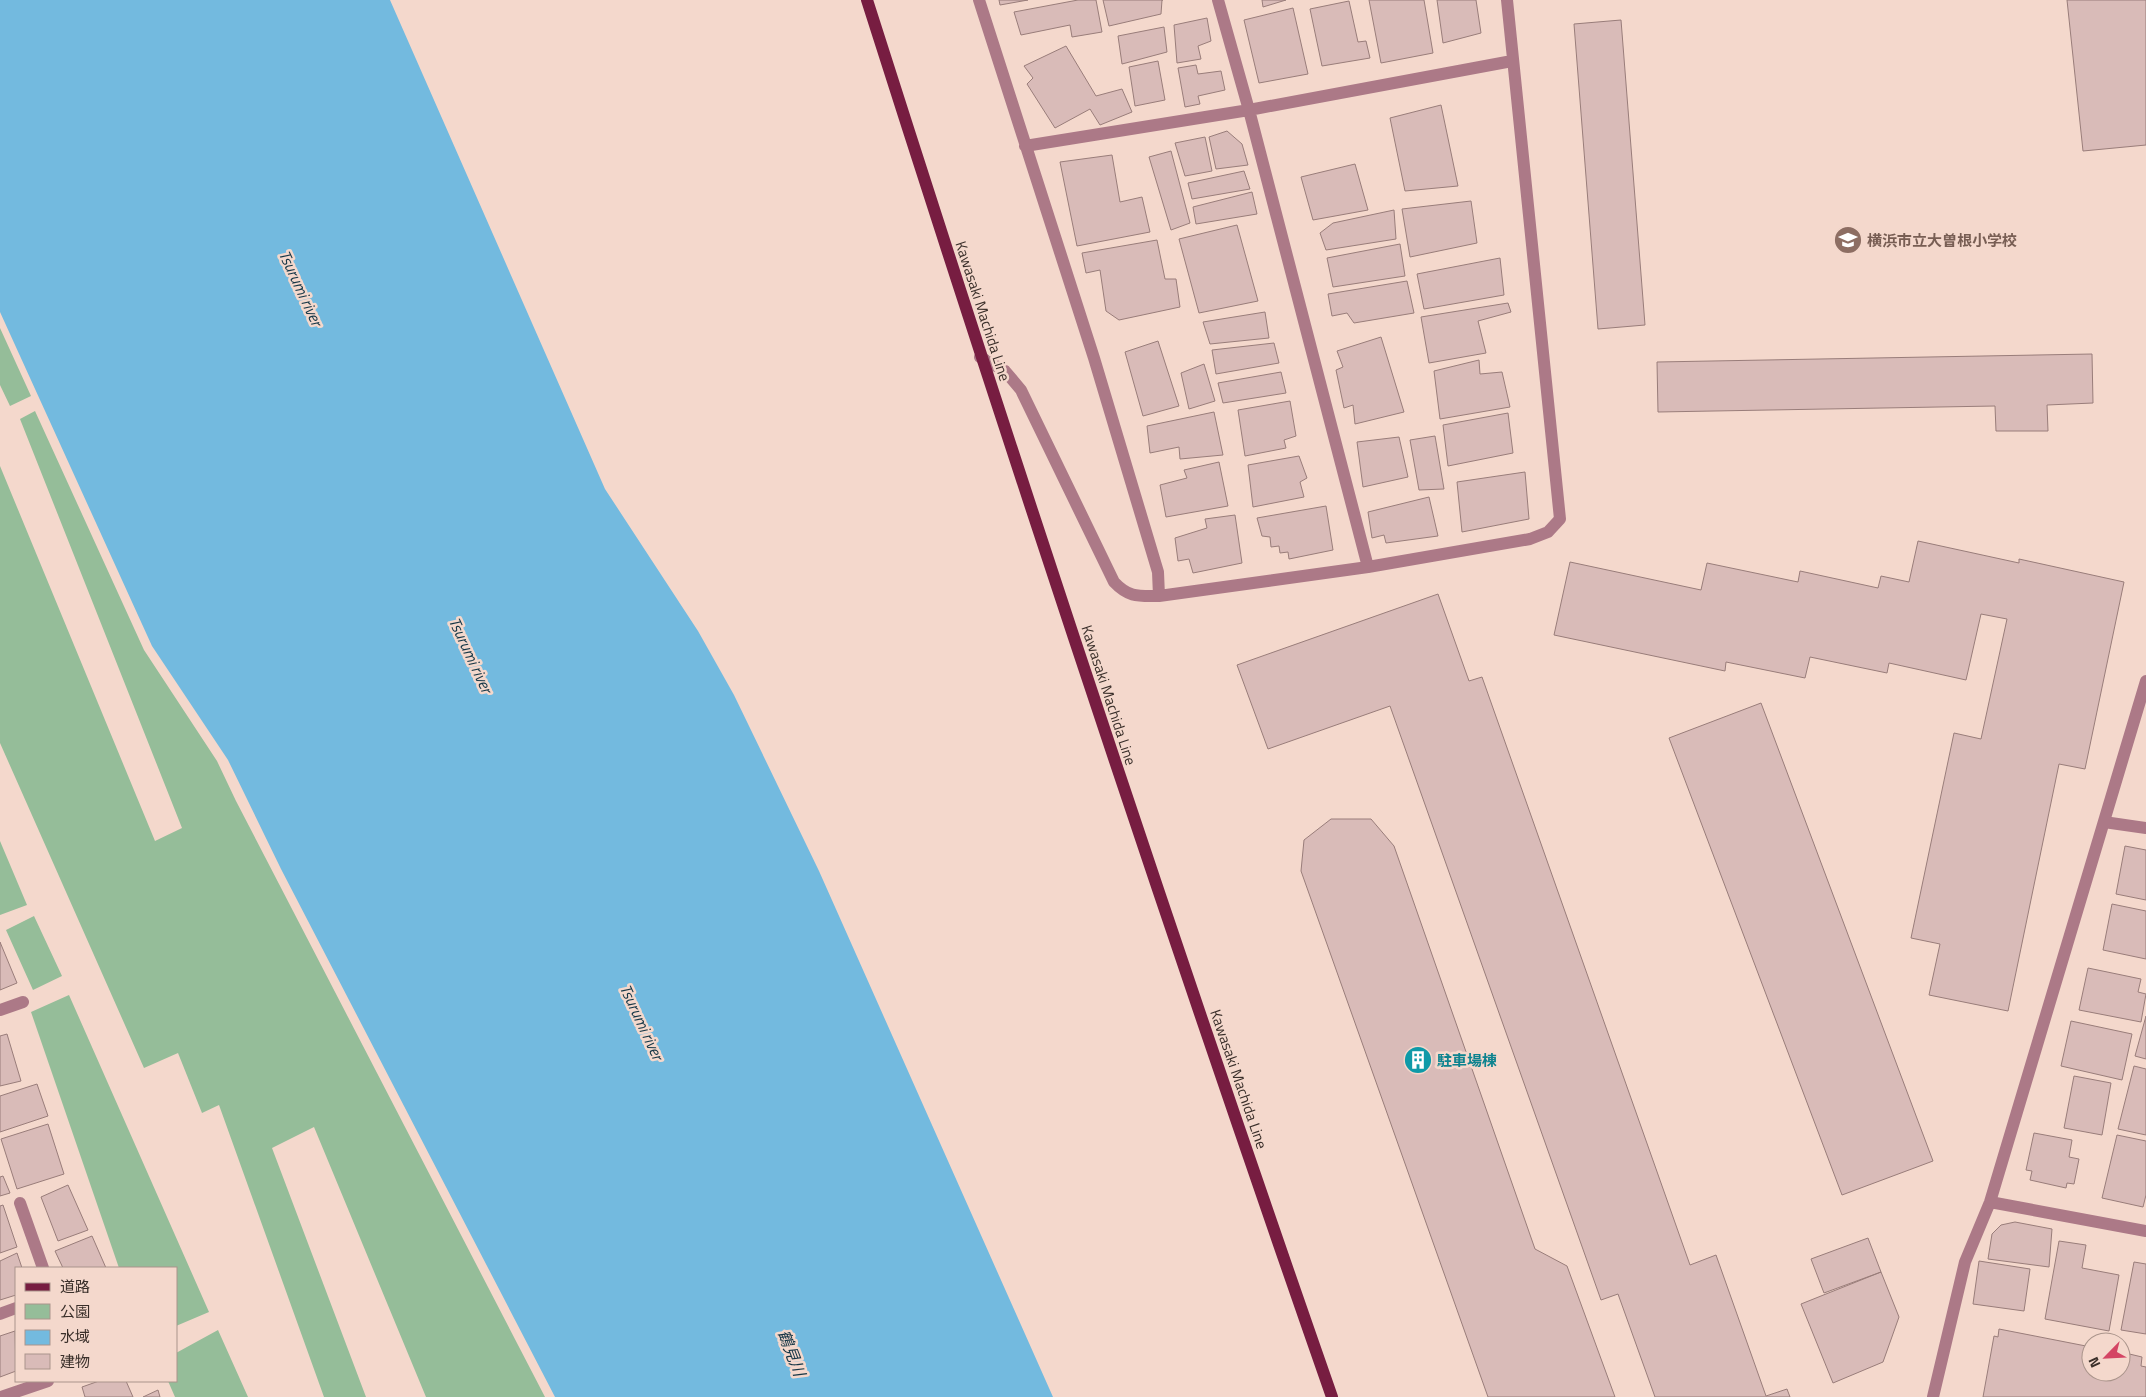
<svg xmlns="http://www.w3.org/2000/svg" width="2146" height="1397" font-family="'Titillium Web','Noto Sans JP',sans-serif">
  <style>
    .green { fill: #95bd99 }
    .water { fill: #73badf }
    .building { fill: #d9bbb8; stroke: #997d7a }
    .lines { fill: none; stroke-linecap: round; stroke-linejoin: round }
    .minor { stroke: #ac7987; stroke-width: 12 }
    .major { stroke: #771d41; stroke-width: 12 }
    .labels { text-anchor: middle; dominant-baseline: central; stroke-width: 5; stroke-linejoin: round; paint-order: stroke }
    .education-label { font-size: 15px; font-weight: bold; fill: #785e54; stroke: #f4d8cc; text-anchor: start }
    .street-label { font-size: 15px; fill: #3a2f2a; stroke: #f4d8cc }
    .culture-label { font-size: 15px; font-weight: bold; fill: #0d838f; stroke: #f4d8cc; text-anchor: start }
    .water-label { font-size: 16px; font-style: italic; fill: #153646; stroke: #f4d8cc }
  </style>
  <rect width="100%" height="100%" fill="#f4d8cc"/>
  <path class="green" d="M0,328L31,396L10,406L0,385Z
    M35,411L144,650L217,761L236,801L545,1397H426L314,1127L272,1148L366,1397H324L219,1105L202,1113L178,1053L144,1068L0,743V466L155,841L182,828L20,419Z
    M0,841L27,905L0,915Z
    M34,916L62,976L33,990L6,930Z
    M69,995L209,1312L176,1326V1268H119L31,1012Z
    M218,1330L248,1397H175L168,1381H176V1353Z"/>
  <path class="water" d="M0,0H390L605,489L698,631L734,695L819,871L1053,1397H555L281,869L228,760L152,646L0,312Z"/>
  <path class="building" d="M999,0H1028L1000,5Z
    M1078,0H1096L1102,32L1072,37L1070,25L1021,35L1014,12Z
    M1103,0H1163H1162L1161,14L1109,26Z
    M1262,0H1286L1263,7Z
    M1369,0H1424L1433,53L1381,63Z
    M1437,0H1476L1481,33L1443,43Z
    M2067,0H2146V145L2083,151Z
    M1349,1L1358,42L1366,41L1370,58L1322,66L1310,9Z
    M1293,8L1308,74L1259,83L1244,20Z
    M1207,18L1211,41L1198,46L1201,59L1177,63L1174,25Z
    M1621,20L1645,325L1598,329L1574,24Z
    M1164,27L1167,52L1122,64L1118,36Z
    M1066,46L1096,96L1122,89L1132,112L1100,125L1090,109L1055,128L1027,84L1033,78L1024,66Z
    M1158,61L1165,100L1135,106L1129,67Z
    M1196,65L1198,74L1221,71L1225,90L1198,96L1200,104L1185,107L1178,68Z
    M1441,105L1458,186L1405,191L1390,118Z
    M1227,131L1242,144L1248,165L1216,169L1209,137Z
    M1205,137L1212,171L1185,176L1175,143Z
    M1171,151L1190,223L1171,230L1149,157Z
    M1112,155L1120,202L1142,197L1150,232L1077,246L1060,162Z
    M1355,164L1368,210L1313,220L1301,177Z
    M1244,171L1250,189L1192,199L1188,183Z
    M1252,192L1257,214L1196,224L1193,207Z
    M1471,201L1477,243L1410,257L1402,209Z
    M1394,210L1396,239L1326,250L1320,233L1333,223Z
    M1237,225L1258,301L1199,313L1179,239Z
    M1157,240L1165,279H1176L1180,307L1119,320L1106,311L1100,270L1086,273L1082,253Z
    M1400,244L1405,276L1333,287L1327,258Z
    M1500,258L1504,295L1424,309L1417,274Z
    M1407,281L1414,313L1354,323L1347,313L1332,316L1328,294Z
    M1508,303L1511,312L1478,321L1486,353L1429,363L1421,317Z
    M1265,312L1269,338L1210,344L1203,322Z
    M1381,337L1404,412L1355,424L1353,405L1344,408L1336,370L1343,367L1337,351Z
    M1158,341L1179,406L1143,416L1125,352Z
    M1274,343L1279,363L1216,374L1212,350Z
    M2092,354L2093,403L2047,405L2048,431H1996L1995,406L1658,412L1657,362Z
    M1479,360L1480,374L1502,372L1510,407L1440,419L1434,371Z
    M1204,364L1215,401L1189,409L1181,373Z
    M1281,372L1286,393L1223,403L1218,383Z
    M1290,401L1296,436L1284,440L1286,448L1245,456L1238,410Z
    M1214,412L1223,455L1180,459L1179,447L1150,453L1147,426Z
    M1508,413L1513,453L1448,466L1443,425Z
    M1435,436L1444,489L1419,490L1410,440Z
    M1399,437L1408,477L1363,487L1357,442Z
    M1299,456L1307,478L1300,482L1304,497L1253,507L1248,465Z
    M1219,462L1228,506L1166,517L1160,485L1187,478L1184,470Z
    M1525,472L1529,519L1462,532L1457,482Z
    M1429,497L1438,536L1386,543L1384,535L1372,538L1368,512Z
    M1326,506L1333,550L1289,559L1288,552L1280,553L1279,546L1271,547L1270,537L1262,536L1257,518Z
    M1235,515L1242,563L1193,573L1189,559L1178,561L1175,538L1207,528L1205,519Z
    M1918,541L2019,563V559L2124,582L2085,769L2059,764L2008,1011L1929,995L1940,944L1911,938L1954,733L1981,739L2007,619L1981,614L1966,680L1889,663L1887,673L1810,657L1805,678L1726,662L1725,671L1554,635L1570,562L1701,590L1707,563L1798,582L1800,571L1878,588L1881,576L1909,582Z
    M1438,594L1469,681L1482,677L1690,1265L1716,1255L1766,1396L1787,1389L1790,1397H1655L1618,1294L1601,1300L1390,706L1268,749L1237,665Z
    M1761,703L1933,1161L1842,1195L1669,738Z
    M1331,819H1371L1394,846L1535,1249L1567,1266L1615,1397H1488L1301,871L1304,840Z
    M2125,846L2146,850V900L2116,894Z
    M2112,904L2146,911V959L2103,950Z
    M0,942L17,983L0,990Z
    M2088,968L2141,979L2138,992L2146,994L2141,1022L2079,1010Z
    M2146,1016V1059L2135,1056Z
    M2071,1021L2132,1034L2122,1080L2061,1066Z
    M7,1034L21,1081L0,1086V1036Z
    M2134,1066L2146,1069V1135L2118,1129Z
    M2074,1076L2111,1083L2102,1135L2064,1128Z
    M37,1084L48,1116L0,1132V1096Z
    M48,1124L64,1174L17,1189L1,1139Z
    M2034,1133L2072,1140L2069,1157L2079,1159L2074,1184L2067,1183L2066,1188L2030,1180L2032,1171L2026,1170Z
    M2117,1135L2146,1141V1195L2143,1207L2102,1198Z
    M3,1176L10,1193L0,1196V1177Z
    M68,1185L88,1230L58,1241L41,1197Z
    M3,1205L17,1247L0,1253V1206Z
    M2015,1222L2052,1229L2049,1267L1988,1259L1992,1234L2001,1225Z
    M92,1236L106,1268H63L55,1251Z
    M1868,1238L1881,1272L1824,1293L1811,1259Z
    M2059,1241L2086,1245L2082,1268L2119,1275L2109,1331L2045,1319Z
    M17,1253L22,1268H16V1295L0,1300V1261Z
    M1979,1261L2030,1269L2024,1311L1973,1304Z
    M2134,1262L2146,1264V1334L2121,1330Z
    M1881,1272L1899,1317L1883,1362L1833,1383L1801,1304Z
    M1999,1329L2091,1347V1372H2121V1352L2142,1357L2141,1366L2146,1367V1397H1983L1994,1336L1998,1337Z
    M15,1331L16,1371L0,1377V1336Z
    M99,1381H126L133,1397H85L82,1387Z
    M158,1390L160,1397H143Z"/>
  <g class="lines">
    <path class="minor" d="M979,0L1094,358L1158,572L1159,596
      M1218,0L1249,110L1368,567
      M1025,146L1249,110L1512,61
      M980,357L1005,371L1021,390L1114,582C1129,598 1139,596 1159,596L1368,567L1530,539L1548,532L1560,519L1507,0
      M2104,822L2146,828
      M0,1010L23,1002
      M1990,1202L2146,1231
      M20,1203L43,1268
      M0,1314L16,1308
      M1,1397L48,1381
      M1933,1397L1965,1262L1990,1202L2146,681"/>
    <path class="major" d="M867,0C1016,468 1170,933 1332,1397"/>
  </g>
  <defs>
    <symbol id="school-disc" viewBox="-11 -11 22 22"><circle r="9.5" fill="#8d6e63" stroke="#f4d8cc"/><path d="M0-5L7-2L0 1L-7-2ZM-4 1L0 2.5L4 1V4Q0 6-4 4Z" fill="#fff"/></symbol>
    <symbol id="building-disc" viewBox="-11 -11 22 22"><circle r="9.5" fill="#0f9aa8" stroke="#f4d8cc"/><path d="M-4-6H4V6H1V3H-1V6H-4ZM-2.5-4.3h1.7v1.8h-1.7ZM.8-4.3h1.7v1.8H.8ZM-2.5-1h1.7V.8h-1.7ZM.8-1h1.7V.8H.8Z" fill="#fff"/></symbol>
  </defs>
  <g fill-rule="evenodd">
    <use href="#school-disc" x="1832" y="224" width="32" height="32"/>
    <use href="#building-disc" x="1402" y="1044" width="32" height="32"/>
  </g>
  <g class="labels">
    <g class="education-label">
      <text x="1867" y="240">横浜市立大曽根小学校</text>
    </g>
    <g class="street-label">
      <text transform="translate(983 311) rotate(72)">Kawasaki Machida Line</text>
      <text transform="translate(1109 695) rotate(72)">Kawasaki Machida Line</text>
      <text transform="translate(1239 1079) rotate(71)">Kawasaki Machida Line</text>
    </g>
    <g class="culture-label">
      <text x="1437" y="1060">駐車場棟</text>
    </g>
    <g class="water-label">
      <text transform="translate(301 288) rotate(65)">Tsurumi river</text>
      <text transform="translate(471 655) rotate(65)">Tsurumi river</text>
      <text transform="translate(642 1022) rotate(65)">Tsurumi river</text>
      <text transform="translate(792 1353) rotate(69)">鶴見川</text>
    </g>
  </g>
  <rect x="15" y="1267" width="162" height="115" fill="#f4d8cc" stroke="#aa948b"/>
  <rect x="25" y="1283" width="25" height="8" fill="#771d41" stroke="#aa948b"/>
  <text x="60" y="1292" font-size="15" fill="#3a2f2a">道路</text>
  <rect x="25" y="1304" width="25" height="15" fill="#95bd99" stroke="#aa948b"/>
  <text x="60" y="1317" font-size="15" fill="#3a2f2a">公園</text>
  <rect x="25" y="1330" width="25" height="15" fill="#73badf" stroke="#aa948b"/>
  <text x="60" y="1342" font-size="15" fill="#3a2f2a">水域</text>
  <rect x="25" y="1354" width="25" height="15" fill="#d9bbb8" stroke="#aa948b"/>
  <text x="60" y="1367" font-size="15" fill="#3a2f2a">建物</text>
  <g transform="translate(2106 1357) rotate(246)"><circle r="24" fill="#f4d8cc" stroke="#aa948b"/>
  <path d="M0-4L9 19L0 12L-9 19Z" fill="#d44564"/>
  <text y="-8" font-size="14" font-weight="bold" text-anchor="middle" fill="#3a2f2a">N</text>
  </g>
</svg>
